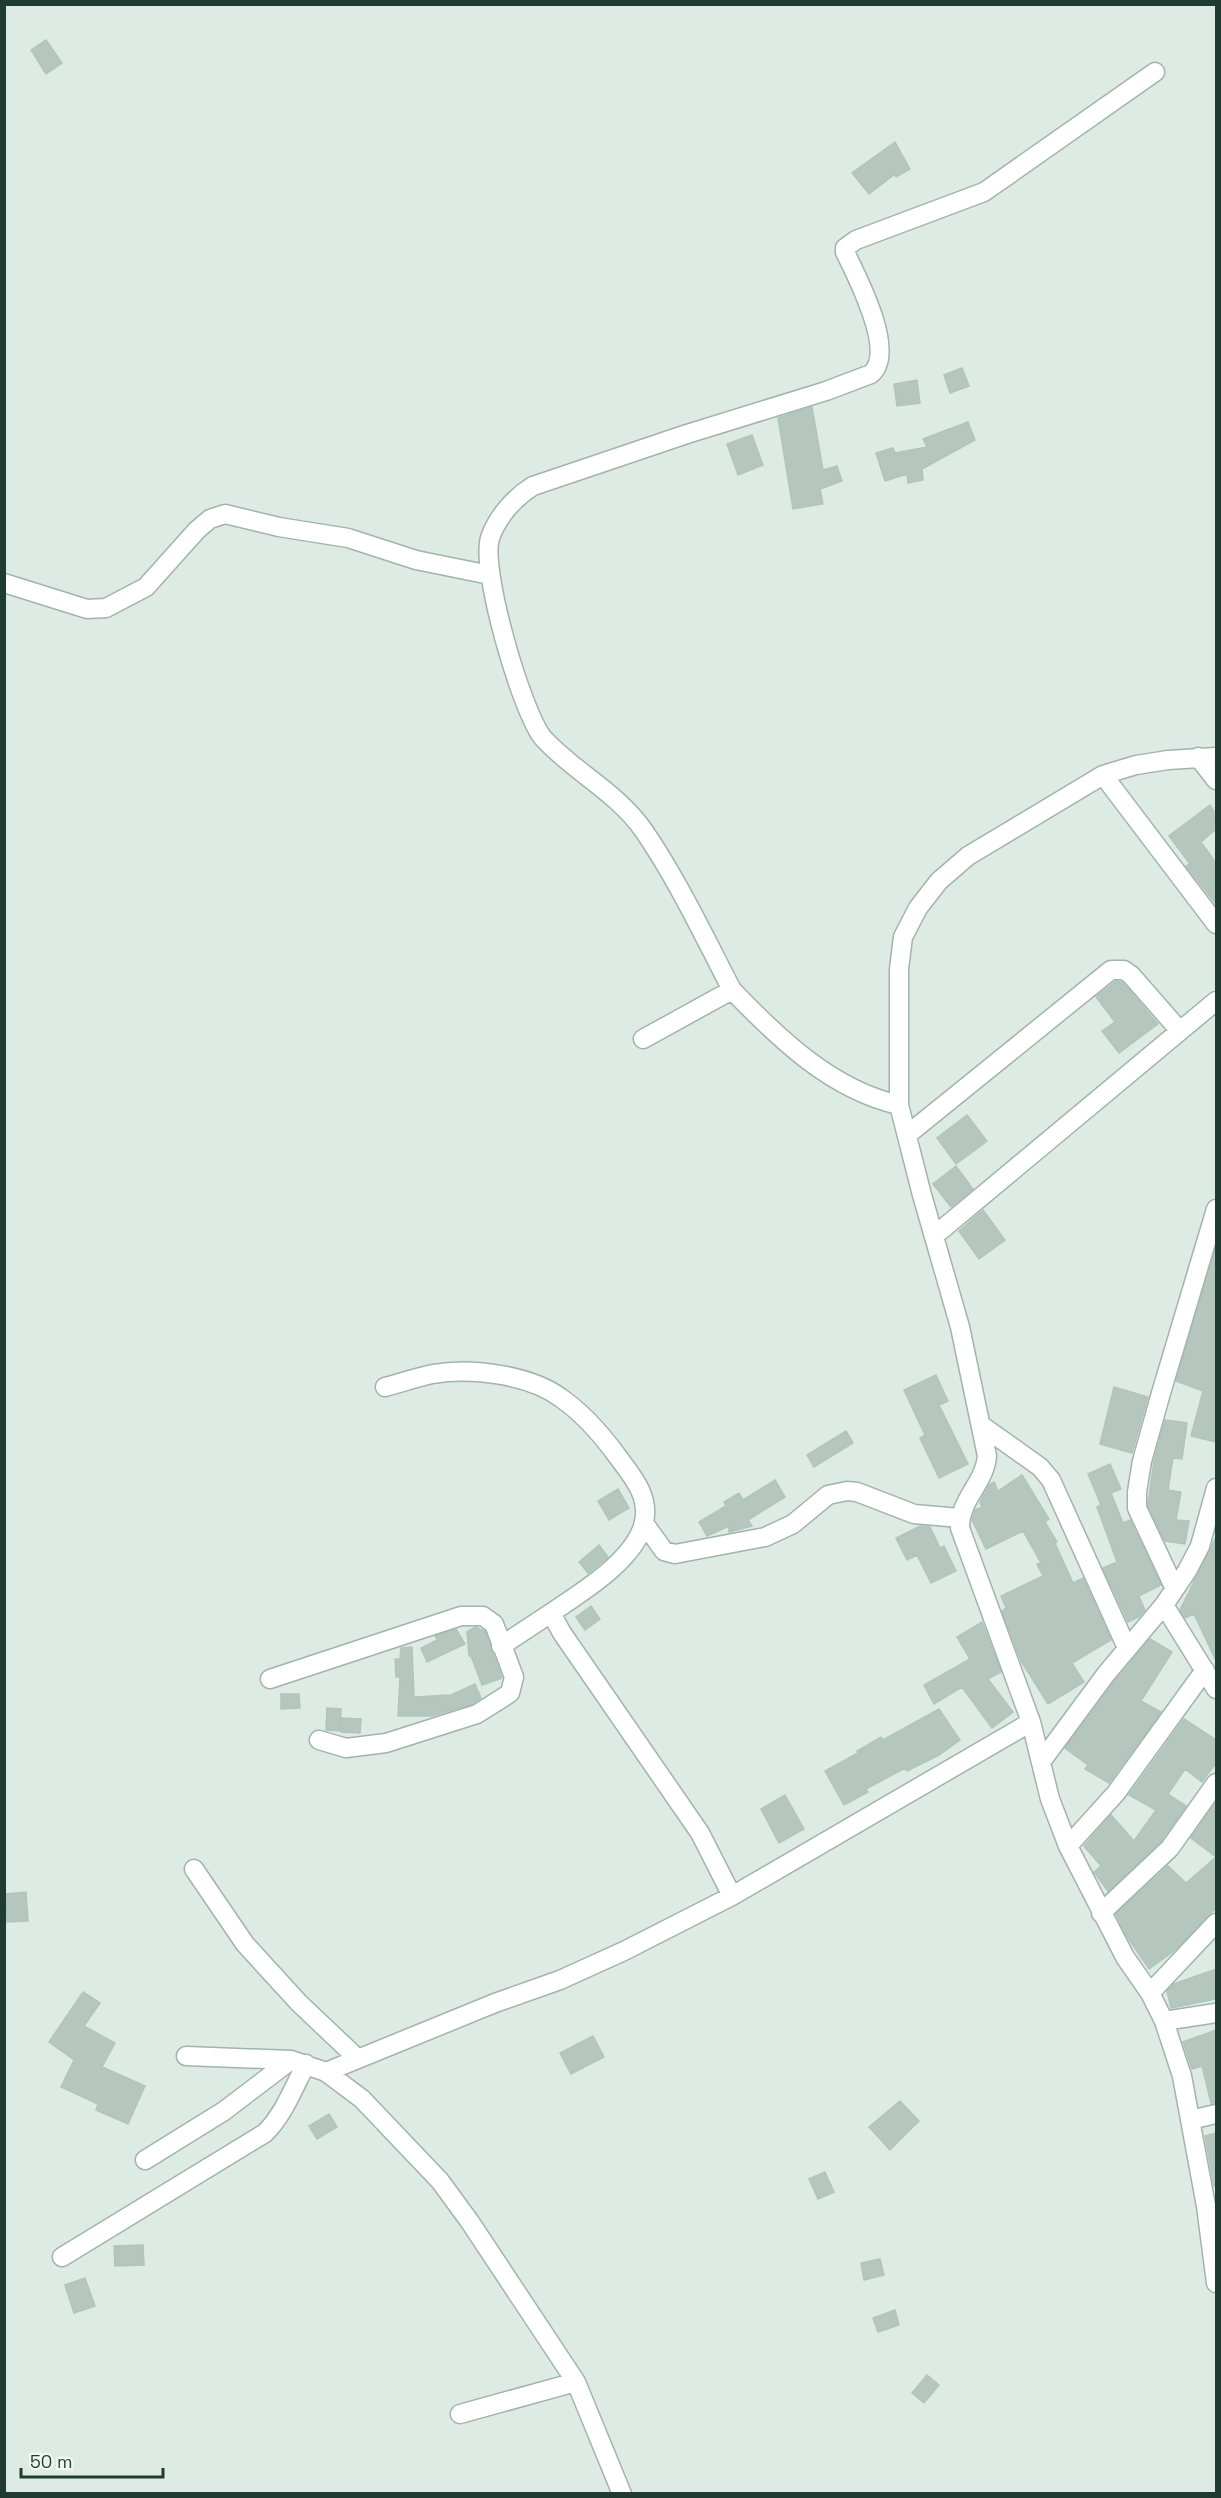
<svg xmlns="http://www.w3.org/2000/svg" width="1221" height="2498" font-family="'Space Grotesk',sans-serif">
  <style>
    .building { fill: #b4c6be; stroke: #b1c5bc; stroke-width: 1.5 }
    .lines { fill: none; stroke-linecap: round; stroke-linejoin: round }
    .minor-casing { stroke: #a1b3ac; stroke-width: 21 }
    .minor { stroke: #fff; stroke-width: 18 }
  </style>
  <rect width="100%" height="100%" fill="#deebe5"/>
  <path class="building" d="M46,40L62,63L46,74L31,50Z
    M895,142L910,169L896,177L895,174L869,194L852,173Z
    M962,368L969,386L950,393L944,375Z
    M917,380L920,403L897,406L894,384Z
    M812,407L823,470L837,466L842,481L820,489L823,504L793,509L778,418Z
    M968,422L975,440L922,469L923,480L908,483L907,474L885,481L876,453L893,448L895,453L927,447L923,439Z
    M752,435L763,465L738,475L727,444Z
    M1210,805L1216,814V829L1201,842L1216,863V904L1186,866L1190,864L1169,836Z
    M1116,981L1123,983L1158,1024L1119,1053L1102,1031L1115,1022L1096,997Z
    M967,1115L987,1141L956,1164L937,1138Z
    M956,1166L973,1189L951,1207L933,1184Z
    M983,1210L1005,1240L979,1259L959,1231Z
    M1216,1247V1442L1191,1436L1203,1391L1176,1381Z
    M936,1375L948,1401L939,1405L968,1464L939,1478L920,1438L925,1435L904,1390Z
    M1114,1387L1148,1397L1132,1453L1100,1444Z
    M1165,1420L1187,1423L1182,1459L1173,1458L1168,1490L1181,1492L1176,1520L1189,1521L1185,1544L1165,1541L1148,1505L1154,1460Z
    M846,1431L853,1443L814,1467L807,1455Z
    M1110,1464L1121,1489L1111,1493L1123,1523L1130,1520L1161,1585L1139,1596L1145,1610L1139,1617L1128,1622L1103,1568L1117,1562L1097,1507L1101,1505L1088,1474Z
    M1022,1475L1049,1519L1045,1522L1057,1542L1055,1543L1073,1583L1083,1578L1111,1640L1072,1663L1084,1682L1048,1704L1021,1661L1002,1611L1006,1608L1001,1596L1043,1576L1037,1564L1041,1563L1023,1531L986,1549L972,1520L975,1510L982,1507L980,1502L989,1485L994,1482L998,1491Z
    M775,1480L785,1497L748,1520L752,1526L729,1532V1526L707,1536L699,1522L726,1506L724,1502L739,1493L743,1500Z
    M618,1489L629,1508L609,1520L598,1501Z
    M920,1526L930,1527L940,1548L944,1546L956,1571L931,1583L917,1555L907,1560L896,1538Z
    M1216,1537V1661L1194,1614L1185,1618L1180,1610Z
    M599,1545L608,1557L588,1573L579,1562Z
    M591,1606L600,1619L585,1630L576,1617Z
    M982,1622L1001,1672L988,1679L1013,1712L992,1728L962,1687L934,1704L924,1685L970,1659L957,1637Z
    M475,1627L485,1631L502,1678L482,1685L471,1656H469L467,1632Z
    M456,1629L465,1644L427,1662L421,1648L437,1640L435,1636Z
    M1150,1639L1172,1652L1141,1701L1161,1712L1109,1783L1085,1769L1088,1765L1065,1748L1115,1681Z
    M412,1647L414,1697L451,1695L475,1684L481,1698L472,1704L432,1716H398L400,1677H396L395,1659H400L401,1648Z
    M281,1694H299L300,1708L281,1709Z
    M327,1708L341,1709L340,1731L326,1730Z
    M939,1709L960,1740L939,1755L907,1771L905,1768L866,1789L868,1792L844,1805L825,1771L858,1753L857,1751L881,1737L883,1740Z
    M342,1718L361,1719L360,1733L341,1732Z
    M1184,1719L1216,1740V1763L1202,1782L1185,1769L1168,1794L1186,1806L1161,1841L1108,1891L1094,1872L1101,1866L1084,1846L1111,1815L1134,1841L1156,1810L1129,1795Z
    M785,1795L804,1829L779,1843L761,1809Z
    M1216,1802V1908L1174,1951L1149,1969L1126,1935L1116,1914L1168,1866L1186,1883L1216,1857L1191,1838Z
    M26,1892L28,1921L7,1922L6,1894Z
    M1216,1969V1999L1171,2008L1167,1991L1174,1984Z
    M83,1992L100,2003L84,2026L115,2043L102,2067L145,2086L128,2124L96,2110L98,2104L61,2087L74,2060L49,2042Z
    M1216,2030V2103H1211L1202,2066L1192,2069L1183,2042Z
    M593,2036L604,2057L571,2074L560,2053Z
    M900,2101L919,2121L890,2150L869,2127Z
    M329,2114L337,2127L317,2139L309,2126Z
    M1216,2133V2185L1214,2186L1205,2136Z
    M825,2172L834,2192L818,2199L809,2179Z
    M143,2245L144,2265L115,2266L114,2246Z
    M880,2259L884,2275L864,2280L861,2263Z
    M85,2278L95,2306L74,2313L65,2285Z
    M895,2310L899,2325L878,2332L873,2318Z
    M927,2375L939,2385L924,2403L912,2393Z"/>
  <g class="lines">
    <defs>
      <path id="minor" d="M4,583L87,609L106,608L146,587L197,530L210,519L225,514L279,527L348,538L416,560L490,575
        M1198,757L1216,780
        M1216,757L1168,760L1136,765L1103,775L968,856L939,881L918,908L903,937L899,969V1105L922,1195L960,1327L987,1456C985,1483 959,1500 960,1528L1031,1722L1050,1799L1068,1846L1125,1957L1150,1993L1164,2021L1182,2076L1206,2206L1216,2283
        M1103,775L1216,924
        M643,1039L732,990
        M899,1105C832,1090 779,1039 732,990C705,938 677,879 644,831C617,792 574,772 543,738C522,713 480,569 490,538C497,517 515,497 533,486L687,434L826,391L871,374C897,352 857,277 845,252V248L856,240L984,192L1155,72
        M907,1135L1111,970H1124L1131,975L1180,1031
        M934,1236L1216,1001
        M385,1387C401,1383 417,1377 433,1374C471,1367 530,1375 561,1398C584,1414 602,1435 618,1457C632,1476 650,1496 644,1522C636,1560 580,1593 551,1613
        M981,1425L1040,1467L1051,1480L1127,1648
        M644,1523L664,1551L675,1554L765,1537L793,1524L828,1495L847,1491L857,1492L914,1514L960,1518
        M1175,1589L1137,1508V1492L1142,1461L1161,1393L1216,1209
        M1164,1605L1216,1689
        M501,1646L551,1613L562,1633L700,1833L732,1896
        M270,1679L461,1616H483L494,1624L514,1677L510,1693L477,1714L386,1743L346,1748L319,1740
        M1041,1762L1106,1674L1164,1605L1187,1571L1200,1546L1216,1488
        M1068,1846L1116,1793L1205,1670
        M194,1869L245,1944L299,2003L357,2058
        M1101,1913L1170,1848L1216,1783
        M1150,1993L1216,1923
        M1164,2021L1216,2013
        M186,2056L291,2060L326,2072L362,2099L440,2181L470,2222L576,2382
        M326,2072L495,2003L560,1980L624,1951L732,1896L1031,1722
        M1190,2120L1216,2114
        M145,2160L224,2111L291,2060
        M62,2257L265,2133C284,2114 293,2089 306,2064
        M460,2414L576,2382L622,2494"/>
    </defs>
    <use href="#minor" class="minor-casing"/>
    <use href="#minor" class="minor"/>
  </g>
  <rect width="1221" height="2498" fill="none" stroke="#1f3c33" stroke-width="12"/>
  <path d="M21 2468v9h142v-9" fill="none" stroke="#1f3c33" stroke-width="3"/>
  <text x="30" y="2468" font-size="18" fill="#1f3c33" stroke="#eff7f3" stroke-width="4.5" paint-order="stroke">50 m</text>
</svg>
